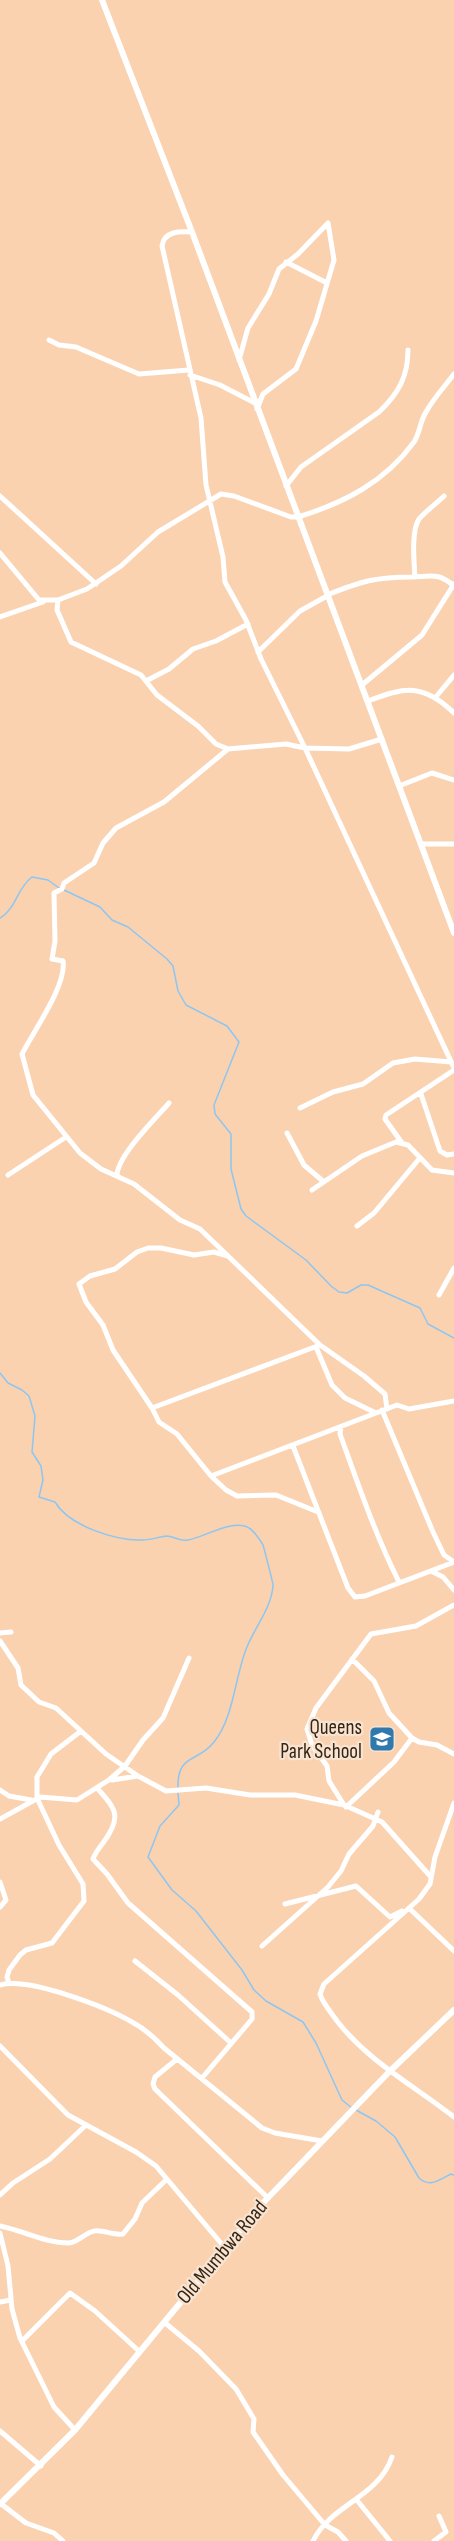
<svg xmlns="http://www.w3.org/2000/svg" width="454" height="2541" font-family="'Sofia Sans Condensed',sans-serif">
  <style>
    .lines { fill: none; stroke-linecap: round; stroke-linejoin: round }
    .stream { stroke: #8dc6f2; stroke-width: 1.5 }
    .minor { stroke: #fff; stroke-width: 5 }
    .major { stroke: #fff; stroke-width: 6 }
    .labels { text-anchor: middle; dominant-baseline: central; stroke-width: 4.5; stroke-linejoin: round; paint-order: stroke }
    .poi-label { font-size: 21px; fill: #372514; stroke: #f8e4d3; text-anchor: end }
    .street-label { font-size: 21px; fill: #372514; stroke: #f8e4d3 }
  </style>
  <rect width="100%" height="100%" fill="#fad2b0"/>
  <g class="lines">
    <path class="stream" d="M64,890L100,907L112,920L128,927L167,959L173,966L178,991L186,1005L227,1026L239,1042L214,1105L215,1114L231,1134V1169L241,1209L246,1216L306,1260L331,1286L339,1292L347,1293L361,1285H368L420,1308L428,1324L454,1338
      M0,918C16,909 17,888 32,877L48,880L59,888
      M0,1373L8,1383L22,1390L29,1396L35,1416L32,1452L41,1466L43,1480L39,1497L55,1502C69,1526 116,1541 143,1540C151,1540 158,1537 166,1536C174,1536 180,1542 188,1540C202,1538 235,1518 249,1528C253,1530 261,1541 263,1545C264,1548 273,1583 273,1585C272,1607 255,1627 247,1647C235,1675 234,1718 214,1742C198,1763 177,1753 178,1788
      M178,1793L179,1805L160,1826L148,1857L172,1890L196,1911L242,1970L254,1990L266,2001L303,2022L316,2043L342,2100L352,2108
      M356,2110L376,2121L395,2137L419,2178C430,2188 439,2180 451,2174L454,2175"/>
    <path class="minor" d="M192,232C180,231 164,231 162,246L201,418L206,485L223,557L225,582L246,620L261,659L305,748
      M286,262L327,283
      M49,340L59,345L76,347L139,374L189,370
      M239,360L248,328L269,294L279,269L298,254L328,223
      M190,375L220,385L255,403
      M257,409L263,394L296,369L316,321L334,260L328,223
      M286,486L301,467L379,412C398,394 408,377 408,350
      M0,496L96,584
      M0,553L39,600H58L87,589L121,566L158,532L221,494L234,496L291,517H298C344,503 385,482 414,442C420,433 420,421 426,412C433,399 445,386 454,374
      M415,577C414,562 411,531 419,519C426,511 437,503 444,496
      M327,595C362,581 375,577 413,577C432,576 438,573 453,585
      M58,600L57,610L71,642L141,675L157,695L198,726L216,744L228,749
      M0,617L43,602
      M258,652L300,611L327,596
      M146,681L169,669L193,649L216,641L248,624
      M362,685L422,635L454,584
      M435,698L454,675
      M368,701C405,687 423,683 454,713
      M382,739L349,749L305,748L454,1068
      M399,786L432,773L454,780
      M421,844H454
      M421,1094L440,1151L447,1155L454,1154
      M300,1108L333,1092L363,1084L393,1063L415,1059L451,1062
      M287,1133L304,1165L324,1182
      M402,1143L385,1119L386,1115L454,1070
      M8,1175L66,1137
      M117,1175C118,1155 156,1118 169,1103
      M312,1190L362,1156L396,1142L408,1145L432,1170L454,1173
      M357,1226L374,1213L419,1159
      M228,1256L200,1229L180,1220L134,1184L101,1169L80,1153L33,1095L22,1054C33,1032 67,985 63,961L52,959L55,941L54,893L62,889L64,883L94,863L103,843L116,828L164,802L228,749L286,744L305,748
      M439,1295L454,1268
      M316,1347L332,1385L345,1398L376,1413
      M152,1408L113,1350L103,1325L86,1302L79,1284L90,1276L115,1269L137,1252L148,1248H161L194,1255L214,1252L228,1256L320,1345
      M387,1409L385,1394L364,1376L320,1345L152,1408L159,1422L177,1434L211,1476L397,1405L409,1409L454,1401
      M382,1410L433,1532L444,1555L454,1562
      M341,1427L340,1434C358,1484 375,1534 399,1582
      M293,1446L348,1588L355,1597L365,1596L454,1562
      M211,1476L226,1490L237,1496L276,1495L318,1512
      M431,1571L443,1577L454,1590
      M0,1633L11,1632
      M0,1641L18,1668L21,1685L39,1702L56,1708L106,1754L138,1776
      M352,1659L374,1681L389,1713L412,1738L419,1742L437,1745L454,1754
      M112,1780L138,1776L166,1791L206,1788L250,1795H295L344,1805
      M97,1788C117,1810 122,1817 103,1843C99,1848 95,1853 93,1859L107,1874L128,1903L252,2012V2019L202,2078
      M0,1790L9,1796L31,1800
      M454,1803L435,1857L430,1884L419,1899L409,1908L454,1951
      M346,1807L394,1762L412,1738
      M0,1819L40,1797L77,1800L109,1780L125,1766L143,1740L163,1718L189,1658
      M431,1877L382,1822L344,1805L329,1781L327,1766L312,1745L307,1729L316,1708L371,1634L416,1626L454,1605
      M0,1882L6,1900L0,1907
      M285,1904L356,1886L390,1917L402,1911
      M409,1908L324,1984L320,1994C323,2004 331,2012 337,2021C369,2062 413,2085 454,2117
      M262,1946L328,1887L341,1871L349,1854L373,1826L378,1812
      M135,1961L178,1995L231,2043
      M9,1983L7,1977L9,1970L20,1955L26,1950L52,1943L84,1901L83,1884L59,1845L37,1798V1777L51,1754L81,1731
      M0,1985C29,1977 106,2007 132,2022C145,2029 155,2038 164,2048L262,2128L275,2133L322,2141
      M0,2046L68,2115L136,2152L156,2166L225,2248
      M177,2059L155,2077L153,2084L155,2089L268,2198
      M0,2195L13,2183L50,2159L86,2125
      M0,2226C24,2231 45,2243 69,2243C80,2242 87,2229 100,2231C109,2232 113,2235 123,2234L135,2219L142,2203L167,2179
      M0,2233L8,2266L12,2309L20,2338L54,2407L75,2430
      M0,2302L11,2300
      M164,2322L199,2351L236,2389L254,2419L253,2432L283,2475L325,2525L338,2532L346,2541
      M22,2341L70,2293L95,2311L140,2352
      M0,2431L41,2466
      M356,2499L390,2541
      M0,2503L26,2523L54,2533L63,2541
      M313,2541C331,2504 378,2498 392,2457
      M434,2541L446,2532L439,2516"/>
    <path class="major" d="M102,0L192,232L454,933
      M0,2504L75,2430L262,2204L389,2072L454,2010"/>
  </g>
  <defs>
    <symbol id="school-square" viewBox="-11 -11 22 22"><rect x="-9" y="-9" width="18" height="18" rx="4" fill="#2f79ad" stroke="#f8e4d3"/><path d="M0-5L7-2L0 1L-7-2ZM-4 1L0 2.5L4 1V4Q0 6-4 4Z" fill="#fff"/></symbol>
  </defs>
  <g fill-rule="evenodd">
    <use href="#school-square" x="367" y="1724" width="30" height="30"/>
  </g>
  <g class="labels">
    <g class="poi-label">
      <text x="362" y="1727">Queens<tspan x="362" dy="24">Park School</tspan></text>
    </g>
    <g class="street-label">
      <text transform="translate(222 2252) rotate(-50)">Old Mumbwa Road</text>
    </g>
  </g>
</svg>
